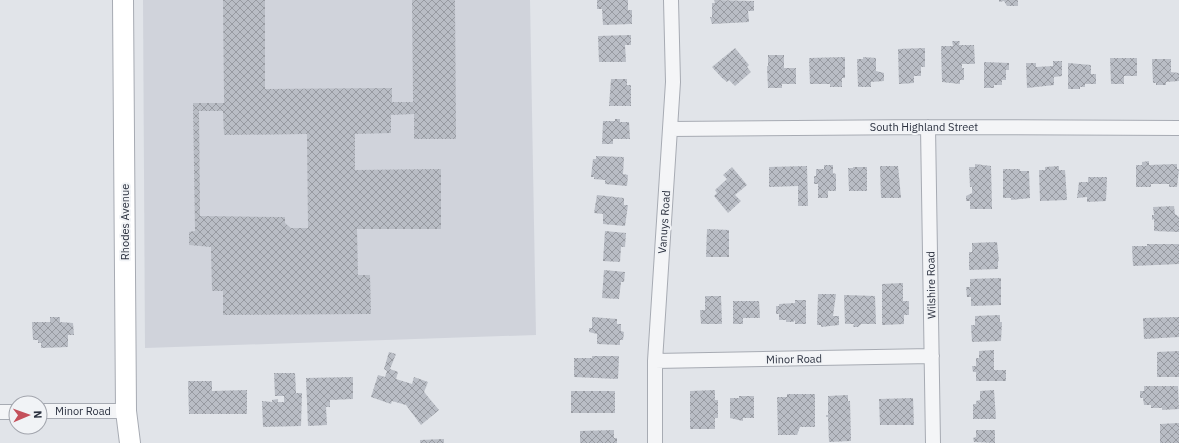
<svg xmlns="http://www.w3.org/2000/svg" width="1179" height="443" font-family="'IBM Plex Sans',sans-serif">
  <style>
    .built { fill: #d0d3db }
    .building { fill: url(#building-cross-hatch); fill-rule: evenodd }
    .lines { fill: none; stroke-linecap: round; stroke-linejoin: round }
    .minor-casing { stroke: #a7abb3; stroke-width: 16 }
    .secondary-casing { stroke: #a7abb3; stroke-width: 22 }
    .minor { stroke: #f4f5f7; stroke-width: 14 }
    .secondary { stroke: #fff; stroke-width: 20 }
    .labels { text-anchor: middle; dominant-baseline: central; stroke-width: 4; stroke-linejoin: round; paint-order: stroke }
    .street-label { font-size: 11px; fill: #2b313f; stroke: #f1f3f6 }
  </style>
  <defs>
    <pattern id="building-cross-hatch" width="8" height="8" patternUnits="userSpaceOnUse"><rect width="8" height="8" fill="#b9bdc5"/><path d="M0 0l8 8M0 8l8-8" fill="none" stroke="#979aa1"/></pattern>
  </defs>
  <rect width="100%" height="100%" fill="#e1e4e9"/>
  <path class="built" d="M143,0H530L536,335L145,348Z"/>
  <path class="building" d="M223,0H265V89L392,88V102H413L412,0H455L456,139H414V114L391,115V133L355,134V170L441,169V229H357L358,275H370L371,314L223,315V291H212L211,247L189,245V232L195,231L193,103H224ZM199,111H223L224,135L307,134L308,228H291L285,223V217L200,216Z
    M597,0H628V10H632V24L603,25L602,9H597Z
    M714,0L754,1V11H748L749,22L712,24L710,17H712V3H715Z
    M999,0H1018V6H1007L1004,1L999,2Z
    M631,35V45H625L626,62H599L598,36Z
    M952,41H960L959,45H974L975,64H962V68H964V80H960V84L942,82L941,46H953Z
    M735,48L749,65L747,67L751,72L735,86L729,80L727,82L722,78L712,67Z
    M925,48V67H921V76H914V83L899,84L898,49Z
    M768,55H784V68H796V84H782V88H768L767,66H768Z
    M845,57V78H842V87H830V84H810L809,58Z
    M863,57L876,58V71L884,73V81L871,82V87H858L857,59H863Z
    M1110,58H1137V76H1124V84H1111Z
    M1152,59H1171V72L1179,73V81L1166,82V85H1156V83H1153Z
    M1053,61H1062V76L1054,77V85L1027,88L1026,63H1036V67L1053,66Z
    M984,62L1009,63V70H1006V80H1002V85H994V88H984Z
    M1068,63L1091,65V74H1096V84H1085V87H1080V89H1068Z
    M611,79H627V85H631V106H609Z
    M615,119H620V122H629L630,139H613V144H602L603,121H615Z
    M596,156L624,157L623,174L628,175L627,186L605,184V180L594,179V177H591L593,159H596Z
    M1149,161V165L1177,164V169H1179L1177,187H1169V184H1151V187H1136V165H1142V162Z
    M975,164L991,166L992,209H970V201H966V196L972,193V187H970L969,167H975Z
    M824,165H833V173L836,174V191H828V198H818V184H814V176H816V169H824Z
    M807,166L808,206H798V186L769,187V167Z
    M880,166H898L901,198H881Z
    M1059,166V170H1065L1067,200L1040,201L1039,170H1045V167Z
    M732,167L747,185L735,195L741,201L728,213L714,196L717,193L715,190L727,179L723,175Z
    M853,167H867V191H849L848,168H853Z
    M1003,169H1020V171H1029L1030,198L1011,200V198H1003Z
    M1088,177H1107L1106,201L1087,202V197L1077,198L1079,182H1088Z
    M597,195L624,198V205H628L625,226L603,224V214L594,213Z
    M1174,206L1175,214L1179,217V232L1154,231V219L1152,220V215H1154L1153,207Z
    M707,229L729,230V257H706Z
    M605,231L626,233L625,247H621L620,262L603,261Z
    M997,242L999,261H998V269L969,270V252H972V243Z
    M1147,244H1179V264L1133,266L1132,246H1147Z
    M604,270L625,272L624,282H621L619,299L602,298Z
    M1001,278V305L971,306V297H967L966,287H970V279Z
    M903,283V301H909V315H904V324L882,325V284Z
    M818,294H836L833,316H839V325L821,327V325H817Z
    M844,295L875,296L876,324H861L858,327H853L854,324H845Z
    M705,296H721L722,324H701L700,310H705Z
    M795,300H806V324H795V320L793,322H786V320H779V314H776V306H779V304L795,303Z
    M733,301H759L760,318H743V324H733Z
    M1000,315V322H1002L1001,341L972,342L971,325H975V316Z
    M50,317H60V322L73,323L74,335H68V347L41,348V343H38V340H33L32,322H50Z
    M592,317L617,319V324H621V331L624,332L623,340H620V345L597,344V334L589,332V328H592Z
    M1179,317V337L1144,339L1143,318Z
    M994,350V370H1006V381H976V372H973L972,366H976V358H979V351Z
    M1179,351V377H1157V352Z
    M389,352L396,354L390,369L398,372L396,379L412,384L414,377L428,382L424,392L439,410L421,425L406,405L392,401L391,404L371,397L378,375L385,377L387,371L384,369Z
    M592,356H619L618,379L574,377V358H592Z
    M274,373H295L296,393H302L301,426L263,427L262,401L272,402V400L278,399V402H284V396H275Z
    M353,377V399L330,400V407H326L327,425L308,426L306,378Z
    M188,381H212V391L247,390V414H189Z
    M1144,386H1178L1179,409L1162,410V408H1151V405H1144L1143,398H1140V391H1144Z
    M715,390V400H718V418H715V429H690V391Z
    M994,390L996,419H973V404H976V401L980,400V391Z
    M571,391H615V413H571Z
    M787,394H815V427H800L797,435H778L777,397H787Z
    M848,395V401H850L851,441L829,442L828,417H826V415H828V396Z
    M739,396H754V418H743V421L730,418V398H739Z
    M913,398L914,425H880L879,399Z
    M1179,423V443H1160V424Z
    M614,430V438H617V443H580V431Z
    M976,430H995V443L974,442L973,438L976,437Z
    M444,439V443H420V440Z"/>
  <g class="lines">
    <defs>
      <path id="minor" d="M928,127L933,443
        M670,129L928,127L1179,128
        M655,361L932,356
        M40,411H126
        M0,412H16
        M655,443V361L673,82L671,0"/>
      <path id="secondary" d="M123,0L126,411L130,443"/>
    </defs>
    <use href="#minor" class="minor-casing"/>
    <use href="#secondary" class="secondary-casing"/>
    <use href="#minor" class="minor"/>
    <use href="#secondary" class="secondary"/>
  </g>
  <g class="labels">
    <g class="street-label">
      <text x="924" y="127">South Highland Street</text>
      <text transform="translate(125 222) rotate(-90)">Rhodes Avenue</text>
      <text transform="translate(664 222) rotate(-86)">Vanuys Road</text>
      <text transform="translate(931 285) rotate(-91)">Wilshire Road</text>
      <text transform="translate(794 359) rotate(-1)">Minor Road</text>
      <text x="83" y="411">Minor Road</text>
    </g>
  </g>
  <g transform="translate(28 415) rotate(88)"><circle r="19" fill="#f1f3f6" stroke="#a2a5ad"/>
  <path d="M0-3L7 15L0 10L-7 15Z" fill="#c4505b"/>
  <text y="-6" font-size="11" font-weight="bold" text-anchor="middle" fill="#2b313f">N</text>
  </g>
</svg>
